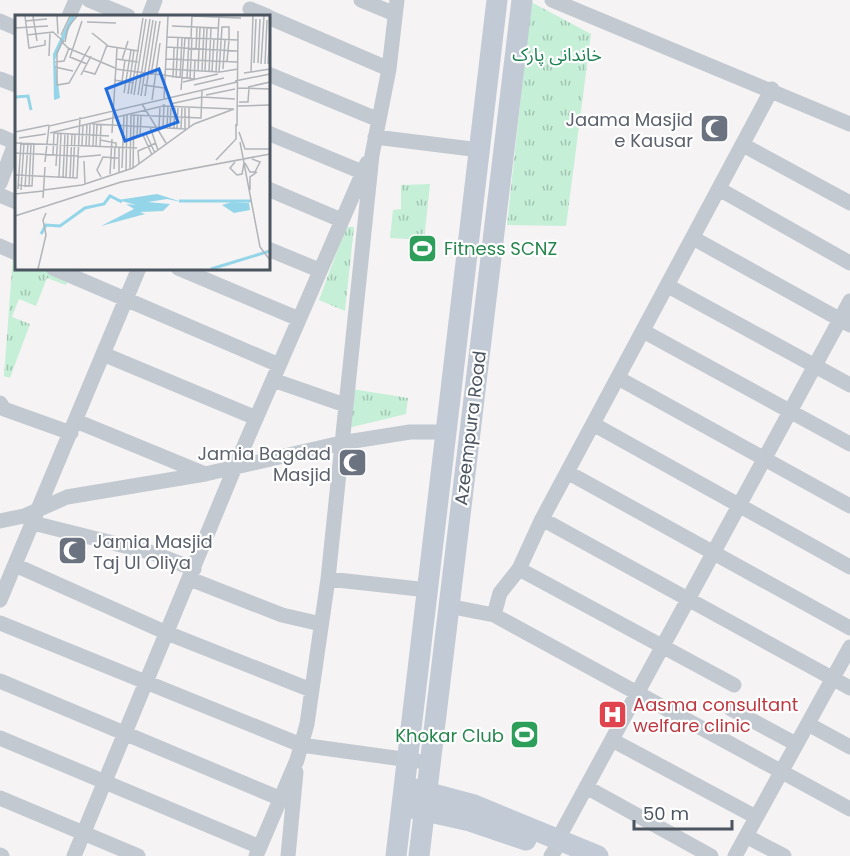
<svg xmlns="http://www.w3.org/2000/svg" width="850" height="856" font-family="Poppins,'Noto Sans Arabic',sans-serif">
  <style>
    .grass { fill: url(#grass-tufts) }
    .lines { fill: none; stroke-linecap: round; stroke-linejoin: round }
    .street { stroke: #c2c9d1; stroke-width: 15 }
    .secondary { stroke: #c2cad5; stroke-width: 21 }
    .labels { text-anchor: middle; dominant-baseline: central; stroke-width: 4.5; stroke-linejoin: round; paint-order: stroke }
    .park-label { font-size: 18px; fill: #1c8152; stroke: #fff }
    .worship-label { font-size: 18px; fill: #5b616d; stroke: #fff; text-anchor: end }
    .leisure-label { font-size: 18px; fill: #27864d; stroke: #fff; text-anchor: start }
    .street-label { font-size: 18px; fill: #4b5560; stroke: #fff }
    .health-label { font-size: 18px; fill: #be3a42; stroke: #fff; text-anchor: start }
    .inset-river { fill: none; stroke: #94d5ea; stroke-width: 3 }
    .inset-road { fill: none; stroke: #b1b4b8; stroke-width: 1.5 }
    .view { fill: #236edf; fill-opacity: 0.15; stroke: #236edf; stroke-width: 3 }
    .inset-edge { fill: none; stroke: #4b5560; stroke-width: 3 }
  </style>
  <defs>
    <pattern id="grass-tufts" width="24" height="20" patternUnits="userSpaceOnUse" patternTransform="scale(1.5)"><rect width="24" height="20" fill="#c5efd7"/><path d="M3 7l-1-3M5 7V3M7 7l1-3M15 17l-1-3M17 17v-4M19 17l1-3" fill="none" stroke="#a2c4b2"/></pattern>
  </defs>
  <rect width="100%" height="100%" fill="#f5f3f3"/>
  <path class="grass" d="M531,2L591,34L566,226L507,225Z
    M430,184L424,240L390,238L393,210L401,209V185Z
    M346,227H354L345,311L319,300Z
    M13,255L16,257V268L45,269L68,278L66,285L47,278L36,306L19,299L12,317L30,324L10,378L4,376Z
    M352,389L408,398L406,414L348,428Z"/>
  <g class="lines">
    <path class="street" d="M89,0L128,16
      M361,0L395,14
      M552,0L850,124
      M250,9L267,16
      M69,16L76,0
      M149,16L155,0
      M268,17L389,69
      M0,21L16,28
      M268,74L379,120
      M0,79L16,85
      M268,133L362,172
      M0,136L16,143
      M375,137L480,150
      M743,145L850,203
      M0,183L16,141
      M268,189L341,220
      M719,189L850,263
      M0,195L16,202
      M693,238L850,325
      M0,246L16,253
      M268,249L319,270
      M53,268L279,365
      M178,268L299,319
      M668,286L850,385
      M643,331L850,444
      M103,354L256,418
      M618,378L850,506
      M273,380L345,405
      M0,403L4,409L71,433
      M76,421L205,474
      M593,424L850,567
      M567,472L850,628
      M542,519L850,688
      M0,521L24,516L67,497L205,474L341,443L410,432H446
      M33,523L153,553L194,569
      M15,565L167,633L311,690
      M519,569L734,685
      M190,579L282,615L321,624
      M328,579L428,590
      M0,600L139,268
      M448,606L494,615L850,809
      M494,615L500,593L519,569L542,519L772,89
      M0,623L301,745L417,761
      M0,681L279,798
      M731,709L796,744
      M808,724L850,747
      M0,738L260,847
      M612,740L756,817
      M586,787L711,856
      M0,798L138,856
      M746,836L784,856
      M558,839L850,301
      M0,855L2,856
      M74,856L235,467L367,163
      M256,856L297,760L307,724L328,579L372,155L389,69L397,0
      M288,856L296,772
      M551,856L555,850
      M735,856L850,647"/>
    <path class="secondary" d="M414,789L474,805L598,856
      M412,808L470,821L526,840
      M396,856L497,0
      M419,856L522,0"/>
  </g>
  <defs>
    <symbol id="mosque-square" viewBox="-11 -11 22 22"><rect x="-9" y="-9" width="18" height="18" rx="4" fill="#6b7280" stroke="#fff"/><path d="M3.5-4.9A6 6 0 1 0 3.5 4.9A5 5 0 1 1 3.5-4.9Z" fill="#fff"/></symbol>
    <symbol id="stadium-square" viewBox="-11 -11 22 22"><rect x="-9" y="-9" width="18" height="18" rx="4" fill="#2e9e5b" stroke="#fff"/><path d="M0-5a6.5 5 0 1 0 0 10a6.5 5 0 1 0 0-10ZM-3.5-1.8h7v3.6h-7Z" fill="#fff"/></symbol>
    <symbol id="hospital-square" viewBox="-11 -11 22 22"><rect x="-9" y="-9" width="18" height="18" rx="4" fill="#e0444e" stroke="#fff"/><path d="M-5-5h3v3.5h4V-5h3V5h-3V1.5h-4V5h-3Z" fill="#fff"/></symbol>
  </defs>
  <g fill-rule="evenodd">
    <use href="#mosque-square" x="698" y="112" width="33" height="33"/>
    <use href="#stadium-square" x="406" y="232" width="33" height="33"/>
    <use href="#mosque-square" x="336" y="446" width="33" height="33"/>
    <use href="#mosque-square" x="56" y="534" width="33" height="33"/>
    <use href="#hospital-square" x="596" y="698" width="33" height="33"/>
    <use href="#stadium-square" x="508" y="718" width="33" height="33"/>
  </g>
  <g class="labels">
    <g class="park-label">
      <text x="557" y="54">خاندانی پارک</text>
    </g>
    <g class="worship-label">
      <text x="693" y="119">Jaama Masjid<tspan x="693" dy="21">e Kausar</tspan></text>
      <text x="331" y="453">Jamia Bagdad<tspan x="331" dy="21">Masjid</tspan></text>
      <text x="93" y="541" text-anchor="start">Jamia Masjid<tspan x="93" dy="21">Taj Ul Oliya</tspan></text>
    </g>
    <g class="leisure-label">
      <text x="444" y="248">Fitness SCNZ</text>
      <text x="504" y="735" text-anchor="end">Khokar Club</text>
    </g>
    <g class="street-label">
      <text transform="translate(470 428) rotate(-83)">Azeempura Road</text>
    </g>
    <g class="health-label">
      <text x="633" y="704">Aasma consultant<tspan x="633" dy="21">welfare clinic</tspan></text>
    </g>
  </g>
  <g transform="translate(15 15)">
    <rect width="255" height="255" fill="#f5f3f3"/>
    <path d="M56,1H60L40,45L45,83L39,85L38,39ZM142,179L167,187L152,184L133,187L155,189L148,196L125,197L130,199L86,211L119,194L111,189L121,190L103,185ZM217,187L234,188L235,195L219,198L207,190Z" fill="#94d5ea"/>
    <path class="inset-river" d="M0,82L13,81L16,95M164,186H236M26,219L31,210L45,211L70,193L89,189L95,181L107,187M196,254L255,236"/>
    <path class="inset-road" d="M10,1L14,33L30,30V25M18,1L22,26M42,1L43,19M176,1L226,3M10,6L32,4M67,6L55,42L72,49M72,7L101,8M157,11L203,13M0,13L33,11M77,18L92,30L86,46M12,20L38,17L49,27M46,20L55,1M152,22L223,25M176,23L177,1M50,27L53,12L62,1M92,31L124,36M151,32L222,36M53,33L47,27L42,38V70L54,68L75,31M53,33L100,53M181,34L182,12M34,41L35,17M101,44L123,47M151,44L222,47M107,45L113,26M212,46L214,25M40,47L49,46L54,33M239,48L241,4M243,48L245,4M246,49L249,1M250,49L252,5M253,49L255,17M40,52L58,56M100,54L179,64M150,54L205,57L223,54M208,54L210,25M69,56L80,59L86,46M183,56L185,13M187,56L189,13M190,56L192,13M194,57L196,13M197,57L199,24M201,57L204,1M204,57L207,12H214V25M236,57L238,1M229,58L255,54M66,60L76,41M136,60L145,6M158,63L159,33M161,63L163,23M165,63L167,23M172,64L174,23M175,64L177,23M99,65L119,68M179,65L180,45M107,66L110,45M220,66L255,59M168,67L203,59M129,70L149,73M179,70L209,63M233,72L255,67M223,73L255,74M166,75L170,23M109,78L116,35M113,79L119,35M116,79L128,3M119,80L131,4M123,80L135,4M191,80L220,74M126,81L138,5M130,81L141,6M149,84L153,1M137,85L145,28M224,87H233L234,73M127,89L151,128M155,89L187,82L220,84M223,91L255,90M174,92V112M116,100L186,103L187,76M77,109L171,114M222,111L223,16M135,112L143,135M144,113L145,91M148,113L149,89M152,113L153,91M155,113L156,91M159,113L160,91M162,114L163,91M166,114L167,92M170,114V92M0,117L34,110M224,117L230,134H255M35,118L148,91L219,94M38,118L94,121M97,118L102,33M131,119L140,138M128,120L137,140M117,122L125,121L126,101M122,122L123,101M4,123L31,119M85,125L101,128V132M225,127L245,232L255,245M0,128L122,133M67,130L68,110M71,131L72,109M74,131L75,109M78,131L79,109M81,131L82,109M85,131L86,110M104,132V157M0,138L63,141M38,140L39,118M63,142L86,140M201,145L221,124V109M69,146L70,169M30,147L34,111L222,67M220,147L215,153L222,160L227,159L229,148M230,148L235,157H240L245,147L237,144M124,149L123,136L141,128M41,151L43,118M107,153L109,100M118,153L119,100M99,154L100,132M115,154L116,100M111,155L112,100M95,159L97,124M0,160L62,163L65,102M44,162L46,119M48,162L50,119M51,162L53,119M55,162L57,119M58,162L60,119M86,162L82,155L88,142L103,143M3,170L17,171L19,128M14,171L16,128M10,172L13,128M3,174L6,127M6,175L9,128M29,175L67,170L118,153L179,109L219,94M235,175V162L242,157M0,179L28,176M28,183L30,152M0,201L106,167L255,139M23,254L31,220L28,205L31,198"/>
    <path class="view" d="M144,54L163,107L110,126L91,74Z"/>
    <rect width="255" height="255" class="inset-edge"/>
  </g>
  <path d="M634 820v9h98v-9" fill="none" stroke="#4b5560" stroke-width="3"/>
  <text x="643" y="820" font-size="18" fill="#4b5560" stroke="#ffffff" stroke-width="4.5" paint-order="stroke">50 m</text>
</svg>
